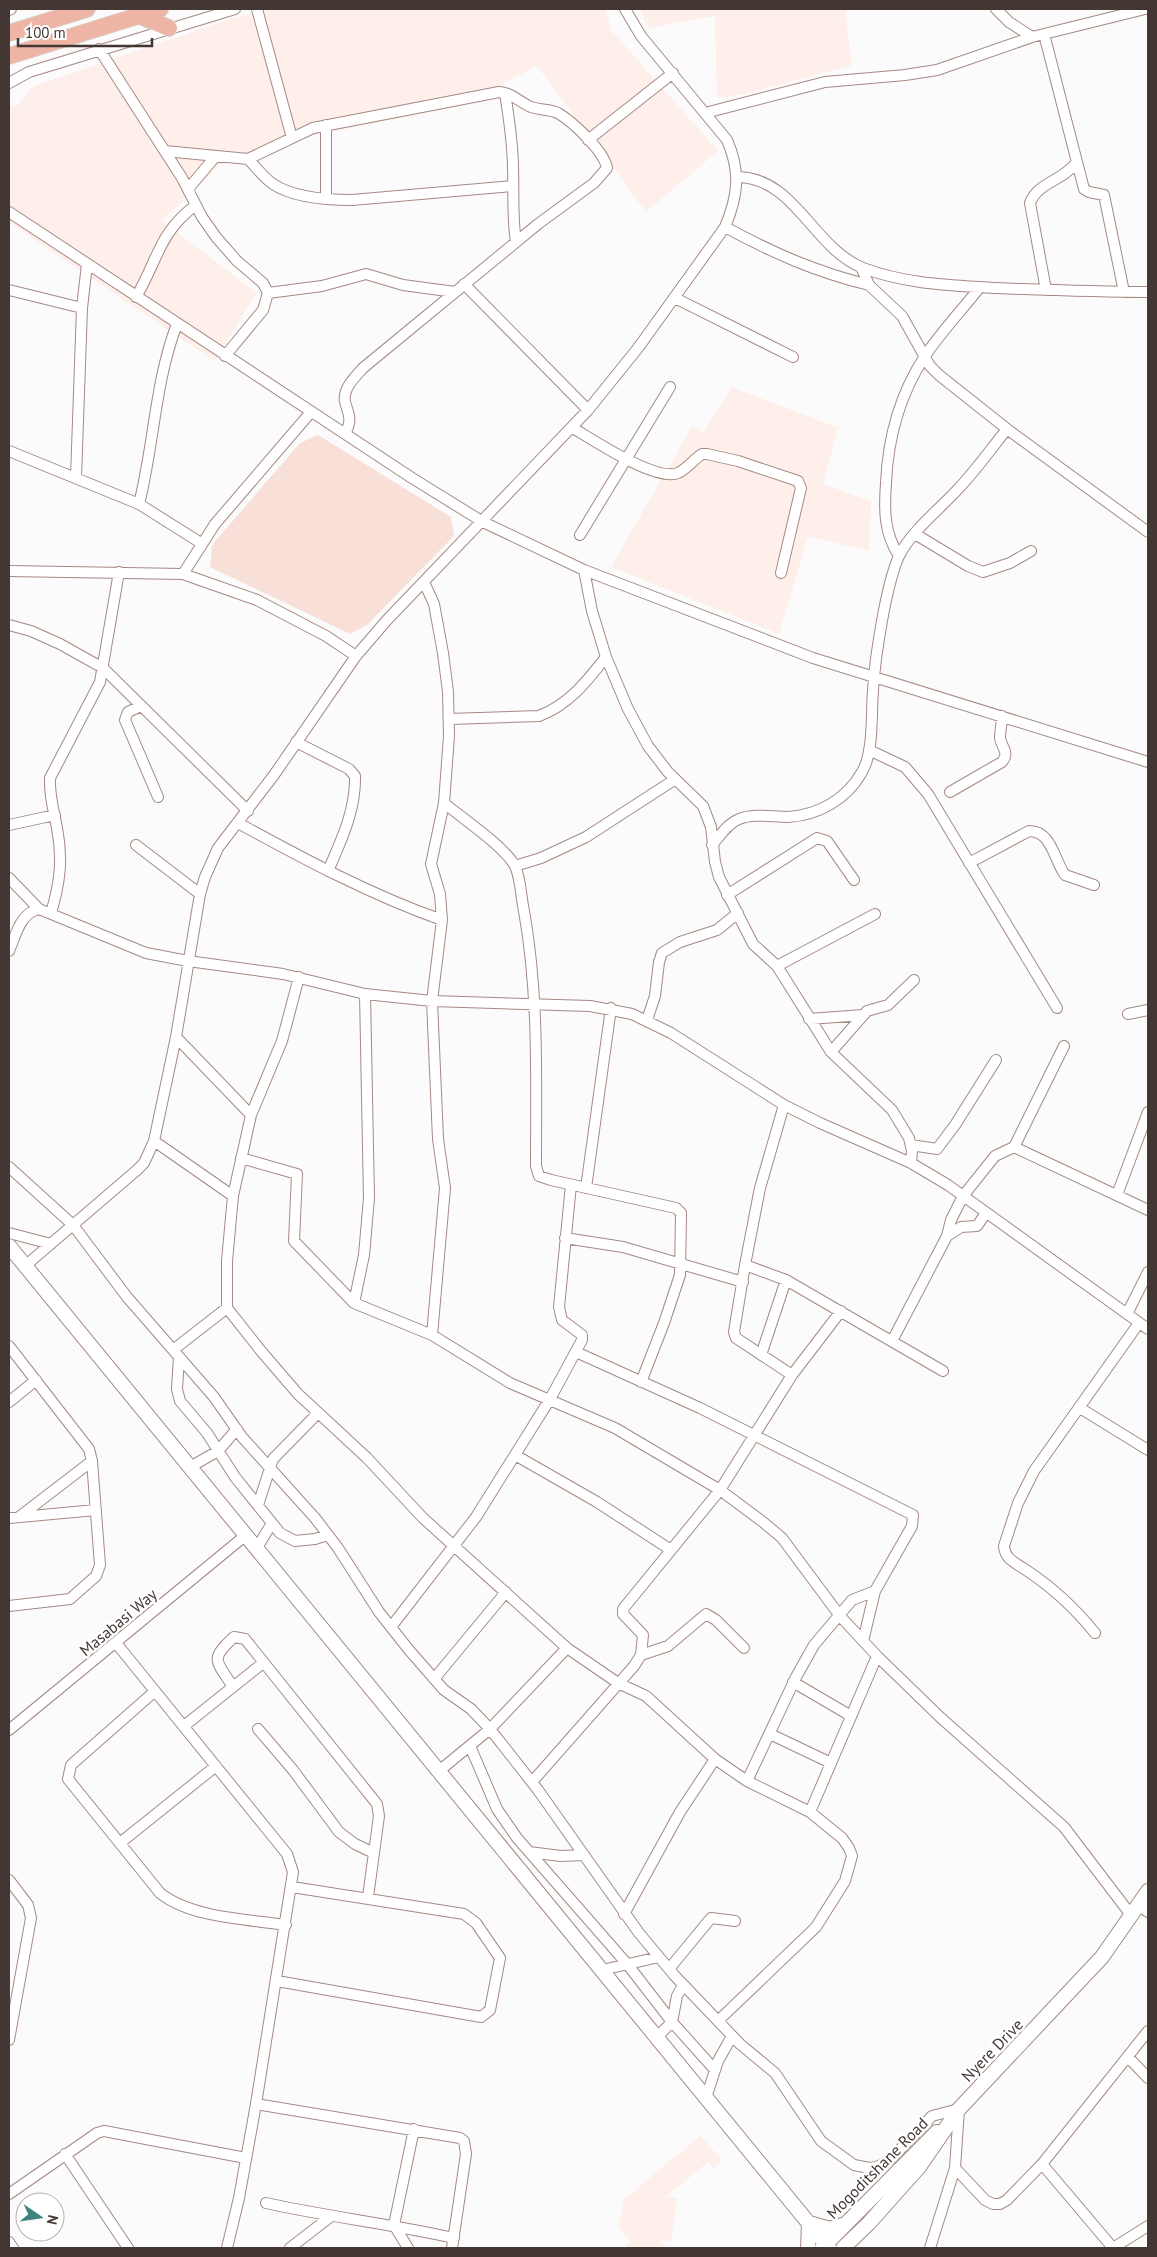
<svg xmlns="http://www.w3.org/2000/svg" width="1157" height="2257" font-family="'PT Sans',sans-serif">
  <style>
    .built { fill: #feefea }
    .green { fill: #f8dfd8 }
    .lines { fill: none; stroke-linecap: round; stroke-linejoin: round }
    .street-casing { stroke: #a58982; stroke-width: 12 }
    .secondary-casing { stroke: #a58982; stroke-width: 16 }
    .primary-casing { stroke: #d9d7d6; stroke-width: 18 }
    .street { stroke: #fff; stroke-width: 10 }
    .secondary { stroke: #fff; stroke-width: 14 }
    .primary { stroke: #eeb4a6; stroke-width: 16 }
    .labels { text-anchor: middle; dominant-baseline: central; stroke-width: 5; stroke-linejoin: round; paint-order: stroke }
    .street-label { font-size: 16px; fill: #433734; stroke: #fff }
  </style>
  <rect width="100%" height="100%" fill="#fbfbfb"/>
  <path class="built" d="M269,9H606L611,30L718,151L646,212L537,66L461,106L315,135L220,165L162,221L257,293L214,361L9,222V107L16,106L34,86L224,21Z
    M639,9H845L852,65L745,94L717,98L715,16L649,28Z
    M732,387L838,428L823,484L871,501L869,551L808,536L779,634L611,567L692,426L703,433Z
    M701,2135L722,2161L714,2168L708,2162L667,2196L677,2198L671,2242L661,2240L667,2248H628L626,2246L631,2242L619,2228L623,2200Z"/>
  <path class="green" d="M318,435L451,517L454,536L367,625L350,634L210,567L212,545L300,443Z"/>
  <g class="lines">
    <defs>
      <path id="street" d="M257,9L292,138
        M996,9L1009,22L1032,37
        M9,10L11,9
        M1044,34L1077,162C1063,181 1038,182 1030,203L1046,290
        M99,49L182,178L202,217L216,237L237,261L263,283L268,293L263,310L225,356
        M9,83L29,72L235,9
        M505,93C509,118 513,143 513,169C514,194 512,217 516,242
        M705,113L825,82L905,75L937,70L1032,37L1145,9
        M588,140L673,73
        M165,151L248,159L313,128L499,92C513,93 519,102 531,107C539,110 550,109 558,113C573,122 604,151 607,168L594,183L538,224L363,368C357,375 349,382 346,391C340,408 357,412 345,434
        M248,159C256,167 263,177 273,184C294,198 327,200 352,200L513,186
        M1077,162L1084,189L1089,192L1104,195L1124,292
        M738,177C795,178 813,248 863,268C906,284 948,285 993,288C1045,290 1096,292 1148,292
        M188,189L215,157
        M326,199V125
        M9,212L412,478L483,522L584,570L813,658L1148,762
        M725,227C773,253 816,272 869,285L861,267
        M464,284L588,410
        M869,285L902,316L930,366L939,375L1007,429L1148,532
        M9,290L82,308
        M268,293L322,286L366,274L403,285L455,292
        M136,297C158,260 159,232 196,205
        M675,298L793,357
        M573,428C593,440 656,482 678,473C687,469 694,459 702,454H707L738,461L798,481L801,488L781,573
        M9,451L139,504L201,543
        M76,477L82,308L87,264
        M139,504C154,445 155,381 177,324
        M915,534L968,566L983,572L1010,563L1031,551
        M580,535L670,387
        M899,556C884,533 884,510 886,483C888,438 900,394 925,356C941,332 962,310 980,287
        M584,570L592,611L606,657L628,709L648,746L668,772L703,806L711,827L715,862L719,877L753,944L777,966L831,1052L892,1110L909,1138L912,1151L911,1163
        M9,571L183,574L257,600L326,636L356,656
        M183,574L215,524L311,412
        M424,582L434,604L443,653L448,692L449,736L444,803L431,864L440,894L442,920L432,1001L438,1139L445,1188L432,1335
        M9,625L31,631L60,644L103,668L248,811
        M141,706L128,712L125,720L158,797
        M449,719L539,716C569,705 587,681 606,657
        M296,742L349,769L355,776C356,810 341,841 328,871
        M869,750L905,767L928,794L1057,1008
        M950,792L1002,762C1010,752 1002,749 1000,738C1000,731 1002,723 1002,716
        M444,803C462,818 504,846 515,866C521,879 521,898 524,911C539,995 536,1081 536,1166L539,1176L551,1180L676,1208L681,1213L680,1275L664,1323L641,1382
        M238,823C304,859 371,895 442,920
        M9,825L55,815
        M136,845L200,894
        M712,845C720,836 727,824 739,819C754,813 772,817 788,817C819,815 847,799 862,772C874,752 871,713 873,690C875,657 886,585 899,556C912,530 940,509 959,488C976,470 991,449 1007,429
        M969,863L1029,831C1052,831 1054,860 1065,875L1094,885
        M515,866L541,858L586,837L674,780
        M9,878L39,909
        M727,895L817,838L827,841L854,880
        M51,913C60,883 63,859 57,828C54,811 49,796 50,778L100,682L119,572
        M9,951C16,935 20,913 39,909L146,953L188,961L283,974L365,994L432,1001L590,1006L632,1014L671,1033L784,1105L820,1123L911,1163L948,1185L1148,1329
        M777,966L875,914
        M1128,1014L1148,1010
        M809,1019L863,1015
        M647,1020L655,996L659,962L662,953L680,942L717,930L738,913
        M176,1037L251,1115L233,1196L227,1261V1308L261,1351L298,1394L367,1458L423,1518L567,1648L618,1683L646,1696L715,1759L747,1781L810,1812L842,1838L849,1848L852,1856L845,1881L816,1927L719,2020
        M831,1052L867,1011L888,1005L914,980
        M784,1105L760,1188L745,1265L786,1280L943,1371
        M251,1115L282,1041L299,977
        M154,1141L233,1196
        M911,1145L937,1149L955,1125L996,1060
        M1014,1147L1064,1046
        M241,1158L297,1174L294,1241L354,1303L432,1335L510,1383L615,1428L720,1490L763,1522L782,1538L840,1616L877,1656L941,1718L1064,1827L1131,1915
        M9,1167L73,1225L127,1297L214,1397L242,1437L315,1518L338,1548L379,1612L409,1650L444,1690L471,1709L490,1729L538,1790L639,1933L674,1975L740,2044L775,2073L821,2141L854,2165L870,2168L879,2166L892,2158L932,2116L959,2109L955,2168L930,2248
        M586,1188L611,1008
        M1117,1195L1148,1112
        M9,1233L51,1244
        M947,1236L951,1220L963,1196L995,1156L1014,1147L1148,1210
        M565,1238L623,1247L743,1282
        M745,1265L734,1332L736,1338L792,1375
        M25,1266L137,1170L144,1163L154,1141L176,1037L200,894L205,877L218,848L274,775L356,656L387,620L588,410L638,348L725,227C738,196 741,172 727,140L641,36L625,9
        M354,1303L364,1255L369,1198L365,994
        M1127,1314L1148,1272
        M892,1341L947,1236L961,1227L977,1226L986,1213
        M9,1346L89,1449L92,1461L100,1565L96,1576L70,1599L9,1606
        M173,1350L227,1308
        M576,1352L700,1408L913,1515L912,1526L875,1591L852,1600L814,1645L796,1677L747,1781
        M761,1355L786,1280
        M179,1357L177,1389L180,1401L207,1433L235,1477L280,1533L295,1541L315,1539L328,1535
        M9,1402L36,1380
        M1080,1408L1148,1450
        M515,1455L597,1502L671,1550
        M190,1467L218,1451L237,1429
        M258,1505L273,1459L318,1413
        M19,1517L92,1461
        M9,1518L96,1510
        M257,1548L272,1523
        M391,1627L476,1517L550,1399L582,1340V1335L562,1320L559,1307L571,1185
        M1095,1633C1074,1607 1051,1586 1023,1568C1014,1562 1005,1559 1004,1546L1018,1503L1034,1471L1139,1323
        M863,1641L875,1591
        M116,1643L287,1854L293,1872L256,2104L239,2198L227,2248
        M641,1655L668,1646L706,1614L716,1620L744,1648
        M434,1679L506,1592
        M793,1682L851,1716
        M233,1687C216,1660 209,1660 234,1637L245,1639L377,1804L379,1816L368,1897
        M154,1692L71,1765L68,1779L160,1893C191,1918 247,1919 286,1925
        M184,1726L263,1663
        M258,1729L293,1770L339,1832L355,1844L374,1853
        M9,1730L246,1535
        M770,1734L831,1763
        M470,1746L497,1809L517,1838L628,1965L672,2022L715,2070
        M439,1771L490,1729L567,1648
        M532,1782L634,1666L641,1655L643,1635L623,1614V1609L720,1490L792,1375L841,1311
        M810,1812L877,1656
        M120,1843L216,1766
        M529,1852L561,1856L584,1855
        M9,1880L28,1905L31,1918L9,2040
        M1138,1905L1148,1912
        M624,1914L680,1812L715,1759
        M669,1969L711,1918L735,1921
        M602,1970L659,1957
        M277,1981L481,2017L490,2010L500,1958L476,1923L464,1914L292,1887
        M657,2037L672,2022L677,1996L683,1985
        M1128,2057L1148,2078
        M706,2098L718,2061L732,2036
        M256,2104L460,2138L464,2141L466,2154L452,2248
        M65,2154L128,2248
        M1042,2164L1113,2248
        M955,2168L985,2200L993,2204H1000L1007,2200L1042,2164L1148,2031
        M9,2194L97,2133L104,2131L246,2158
        M266,2203C329,2217 392,2224 454,2238
        M9,2242L13,2248
        M290,2248L330,2217
        M408,2248L394,2225L414,2129
        M1113,2248L1148,2226"/>
      <path id="secondary" d="M9,1246L829,2248
        M808,2248L809,2223L830,2229L846,2224
        M822,2248L937,2132
        M843,2248L869,2223L919,2167L959,2109L1102,1957L1148,1891"/>
      <path id="primary" d="M138,15L169,28
        M9,33L87,9
        M9,56L160,9"/>
    </defs>
    <use href="#street" class="street-casing"/>
    <use href="#secondary" class="secondary-casing"/>
    <use href="#primary" class="primary-casing"/>
    <use href="#street" class="street"/>
    <use href="#secondary" class="secondary"/>
    <use href="#primary" class="primary"/>
  </g>
  <g class="labels">
    <g class="street-label">
      <text transform="translate(118 1622) rotate(-40)">Masabasi Way</text>
      <text transform="translate(992 2050) rotate(-46)">Nyere Drive</text>
      <text transform="translate(877 2168) rotate(-45)">Mogoditshane Road</text>
    </g>
  </g>
  <rect width="1157" height="2257" fill="none" stroke="#433734" stroke-width="20"/>
  <g transform="translate(40 2217) rotate(103)"><circle r="24" fill="#ffffff" stroke="#b4afae"/>
  <path d="M0-4L9 19L0 12L-9 19Z" fill="#3f847c"/>
  <text y="-8" font-size="14" font-weight="bold" text-anchor="middle" fill="#433734">N</text>
  </g>
  <path d="M18 38v8h134v-8" fill="none" stroke="#433734" stroke-width="2.5"/>
  <text x="25" y="38" font-size="15" fill="#433734" stroke="#ffffff" stroke-width="4" paint-order="stroke">100 m</text>
</svg>
